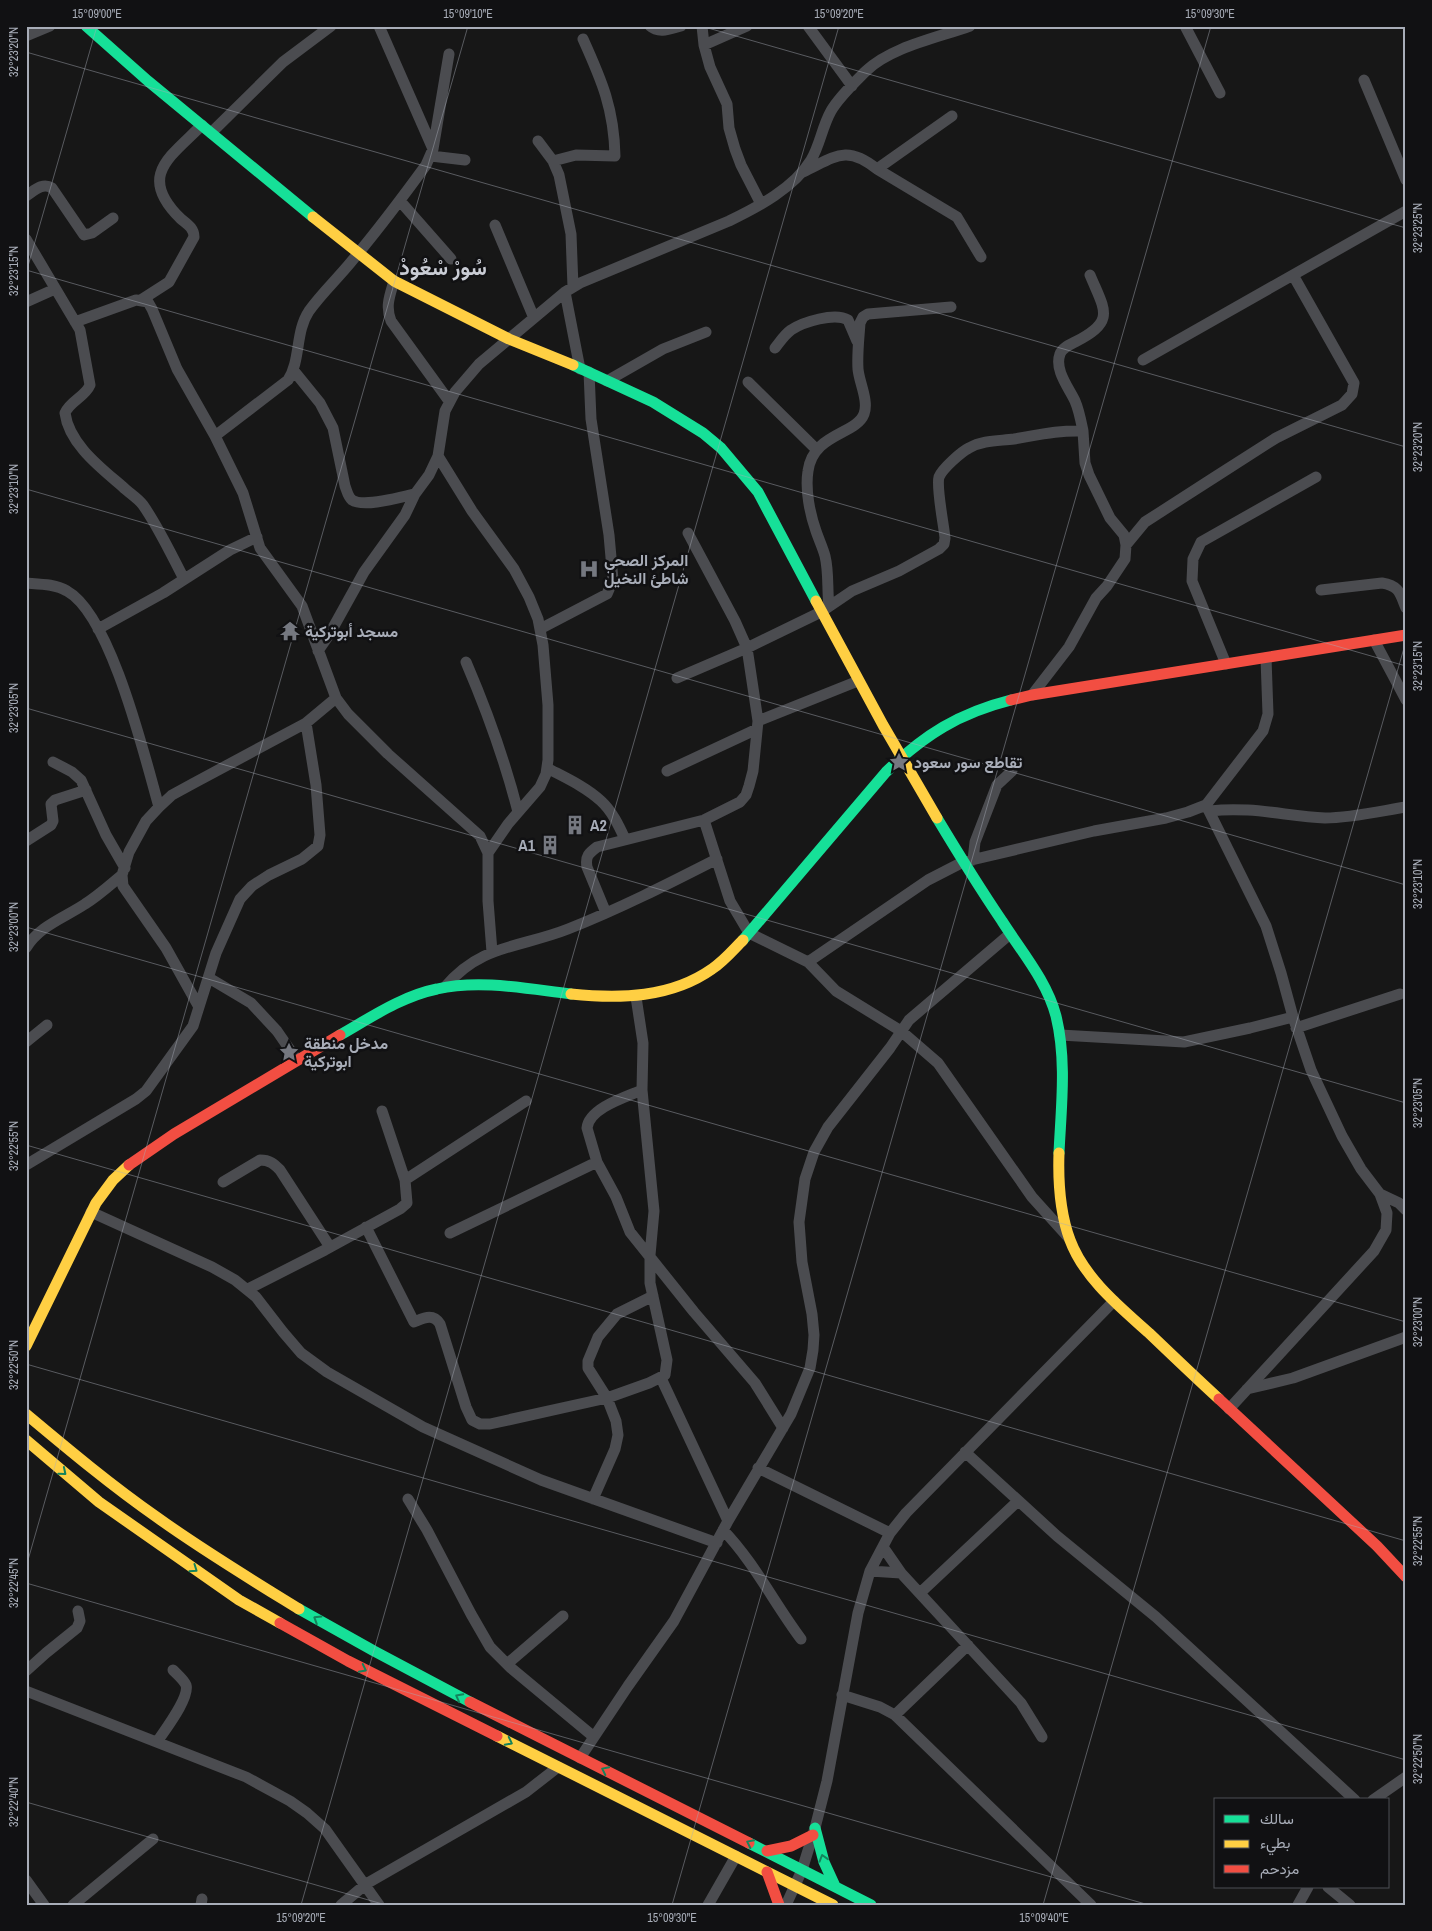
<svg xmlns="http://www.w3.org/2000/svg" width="1432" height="1931" font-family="'Archivo Narrow',Vazirmatn,sans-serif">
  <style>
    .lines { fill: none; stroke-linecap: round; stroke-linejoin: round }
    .street { stroke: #4b4c50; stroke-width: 11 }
    .fast { stroke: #16e098; stroke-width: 11 }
    .slow { stroke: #ffcf43; stroke-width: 11 }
    .jam { stroke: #f24e42; stroke-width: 11 }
    .oneway { stroke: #14835c }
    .ticks { fill: none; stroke: #a8adb8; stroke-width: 1; stroke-opacity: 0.45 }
    .labels { text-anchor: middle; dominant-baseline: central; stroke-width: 5; stroke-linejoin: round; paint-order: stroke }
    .poi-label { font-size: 16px; font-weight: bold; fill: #a8adb8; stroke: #111113; text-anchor: start }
    .district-label { font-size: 21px; font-weight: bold; fill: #c9ccd4; stroke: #111113 }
    .neatline { fill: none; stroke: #a8adb8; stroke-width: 2 }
    .ticks-label { font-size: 12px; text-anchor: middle; fill: #a8adb8 }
  </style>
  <rect width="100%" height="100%" fill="#171717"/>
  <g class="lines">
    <path class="street" d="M379,26L433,149
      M650,26C659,34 670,29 681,26
      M702,26L704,45L710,67L727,104L729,128L735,149L741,165L761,204
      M808,26L852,86
      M1185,26L1220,93
      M26,36L50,26
      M704,45L747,26
      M1364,80L1406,180
      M211,133L283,62L331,26
      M538,141L553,161L559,175L571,234L573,287
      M431,156L465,160
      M553,161L576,155L615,156C614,109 602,81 583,39
      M877,169L957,217L981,257
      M803,172C835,157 846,144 877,169L952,116
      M26,196C34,191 42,182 52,188L84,235L92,233L113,218
      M400,201L451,259
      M495,225L534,318
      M26,239L80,330L90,385C85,397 70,401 65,413C69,444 101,468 123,487C129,493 138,498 143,505C159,528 171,554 184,579
      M394,281C390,295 385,306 391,321L449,401
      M565,292L580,369
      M141,300L169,282L194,237C194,228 187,224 181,219C137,176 169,158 202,125
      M26,302L55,289
      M75,322L136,300L148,302L152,309L177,369L215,436L243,493L260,548L302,606L336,698L348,714L388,754L480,836L488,853V901L492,952
      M775,348C780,342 784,335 791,330C803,322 835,312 848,320L857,341
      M1143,360L1406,211
      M294,371L320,403L333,428L345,486C347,491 348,497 352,500C364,508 401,497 415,494
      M607,381L663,349L706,332
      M748,382L817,450
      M1083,431C1081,421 1079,410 1075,401C1069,388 1054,370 1060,354C1062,348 1069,345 1075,342C1116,321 1105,311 1090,275
      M215,436L288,380C301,360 295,332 309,311C321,294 338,278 351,262C377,231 402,198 426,165L433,149L449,54
      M438,456L472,511L514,569L529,597L538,619L543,645L548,705V760L546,774L540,787L508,824L488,853
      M1126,545L1145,522L1215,477L1276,438L1342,405L1352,394L1354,383L1293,275
      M26,583C39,584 56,584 67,591C111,615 145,758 159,807
      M1321,590L1382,583C1400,586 1400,594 1406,608
      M829,606C827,590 829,572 825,556C823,548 819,540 816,531C810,514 805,490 808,471C813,433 856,435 864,414C869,401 859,382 858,369C857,354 859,338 860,323L863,317L868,314L951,307
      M98,629L163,593L230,550L257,537
      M540,629L607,594L613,580L609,535L591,419L589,372
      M1374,640L1406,700
      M318,651L329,635L364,572L405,515L415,494L429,475L438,456L445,411L455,392L479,364L565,292L580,283L729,221C758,207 794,188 811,160C820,145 822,127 831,111C839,97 854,83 866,71C891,47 937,38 970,26
      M466,662C487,711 505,761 518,812
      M1226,664L1192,581L1193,559L1201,542L1316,477
      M677,678L747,648L821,612L852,591L899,571L939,549L944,544L945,538C944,526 936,487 939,477C942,469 961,452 969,448C983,440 999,441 1014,439C1038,435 1059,430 1083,431L1085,463L1089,475L1110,518L1124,535L1126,545L1125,559L1107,586L1096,598L1069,647L1032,695
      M758,721L858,681
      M53,762L72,772L81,780L106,835L125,868
      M547,768C566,778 586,787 601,801C612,811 619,826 625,839
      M667,771L757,729
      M1206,805L1266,926L1281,973L1293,1017L1311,1070L1342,1136L1361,1169L1380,1194L1387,1213L1386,1230L1374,1251L1229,1409
      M1210,811C1250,806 1286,816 1325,818C1351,818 1381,811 1406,807
      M704,820L730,901L749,933L808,962L836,991L901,1031L938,1063L1032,1197L1069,1238
      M26,841L51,825L53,821L51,804L55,800L86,790
      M973,860L975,842L997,785L1012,771
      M606,913L587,867C585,856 589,853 597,847L704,820L740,802L746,795L749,786L753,771L758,721L747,648L735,621L688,533
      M26,948C39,926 64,918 85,904C98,896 110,885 122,875
      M808,962L928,880L963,862L1094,831L1166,818L1188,812L1206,805L1263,731L1268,714L1266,658
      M209,978L251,1003L277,1031L297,1060
      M445,987C481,944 520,948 568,929C619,909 668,884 717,859
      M199,1007L166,948L123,886L122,875L129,852L146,821L159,807L172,795L194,783L306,723
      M1296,1028L1400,994
      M1060,1035L1184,1042L1250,1028L1293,1017
      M26,1042L47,1025
      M642,1090C626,1097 589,1108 587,1128L597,1162L616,1197L630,1232L694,1312L755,1383L783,1428
      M26,1165L136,1099L146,1091L193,1026L216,953L240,899L252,886L269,875L302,859L318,846L320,835L316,785L306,723L336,698
      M405,1180L526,1101
      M223,1182L260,1160C270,1160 274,1164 280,1170L330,1247
      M1380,1194L1399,1203L1406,1210
      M91,1212L212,1267L235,1280L256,1297L283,1332L301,1353L327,1372L423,1427L541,1480L717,1543
      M366,1227L414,1322C424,1318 433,1313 440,1324L466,1407L472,1420L480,1424H490L607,1398L649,1383L665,1375L667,1360L650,1283V1255L654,1211L642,1090L643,1043L636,997
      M450,1233L597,1162
      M248,1289L325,1250L400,1209L407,1203L405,1180L382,1111
      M661,1378L728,1521
      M1247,1389L1293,1378L1406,1337
      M965,1452L1057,1536L1156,1617L1355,1800
      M758,1468L890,1533
      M408,1499L427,1530L471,1614L490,1647L511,1668L594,1737
      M593,1499L615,1449L618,1435L616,1421L607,1398L588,1368V1361L598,1337L617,1314L653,1296
      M723,1530C754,1562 774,1603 801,1639
      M883,1547L901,1573
      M870,1571L901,1573L1021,1703L1042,1737
      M920,1593L1018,1501
      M507,1664L563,1616
      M26,1671L46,1653L77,1628L80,1621L78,1611
      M26,1691L246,1777L290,1801L307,1813L325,1829L379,1905
      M842,1695L880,1707L895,1715L1091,1905
      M895,1715L968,1645
      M157,1742C164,1731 190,1698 186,1685C184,1680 177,1674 173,1670
      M580,1758L628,1686L674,1621L728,1521L791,1414L810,1368L813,1350L814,1335L812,1314L802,1262L799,1222L805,1179L814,1152L828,1127L890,1048L909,1020L1010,934
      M1373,1800L1406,1777
      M26,1880L44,1905
      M1328,1887L1350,1905
      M73,1905L153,1839
      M201,1905L202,1899
      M341,1905L366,1884L526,1792L558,1767
      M708,1905L736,1856
      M786,1905L802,1870L815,1828L827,1781L858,1613L870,1571L890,1533L906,1513L1114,1301
      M1298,1905L1308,1887"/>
    <path class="fast" d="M86,26L148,81L313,217
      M573,365L653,402L703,433L721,448L758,492L816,601
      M937,818C958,853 979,887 1002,921C1021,951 1047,981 1056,1016C1067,1061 1061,1108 1059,1153
      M743,940L886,772C924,735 959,713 1011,700
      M340,1035C370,1018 402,996 437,989C480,979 528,989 571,994
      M299,1609L374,1651L470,1702
      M815,1828L824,1862L835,1886
      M749,1843L871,1905"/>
    <path class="slow" d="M313,217L394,281L509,339L573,365
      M816,601L883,725L937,818
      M571,994C620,999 671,998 712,969C724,961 733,950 743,940
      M1059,1153C1058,1182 1060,1213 1070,1240C1084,1278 1120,1307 1149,1333C1172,1355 1195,1377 1219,1399
      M26,1346L96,1203L113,1180L129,1165
      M26,1414C69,1450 112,1486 158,1518C204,1551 252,1580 299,1609
      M26,1440L99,1502L239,1600L280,1623
      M497,1736L833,1905"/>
    <path class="jam" d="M1011,700L1032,695L1406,635
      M129,1165L174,1134L340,1035
      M1219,1399L1377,1546L1406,1577
      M280,1623L348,1661L497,1736
      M470,1702L749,1843
      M767,1851L791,1846L813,1835
      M767,1872L779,1905"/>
  </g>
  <defs><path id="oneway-chevron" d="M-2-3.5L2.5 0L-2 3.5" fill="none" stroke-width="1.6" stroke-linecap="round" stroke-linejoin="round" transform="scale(1.25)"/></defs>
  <g class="oneway">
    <use href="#oneway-chevron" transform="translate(63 1472) rotate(40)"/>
    <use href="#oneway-chevron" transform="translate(194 1569) rotate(35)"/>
    <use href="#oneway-chevron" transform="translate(317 1619) rotate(-148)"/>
    <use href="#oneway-chevron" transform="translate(363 1669) rotate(27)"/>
    <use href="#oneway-chevron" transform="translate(459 1697) rotate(-152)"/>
    <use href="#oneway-chevron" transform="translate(509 1742) rotate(27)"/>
    <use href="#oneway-chevron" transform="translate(605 1770) rotate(-154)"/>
    <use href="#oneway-chevron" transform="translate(750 1843) rotate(-154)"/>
    <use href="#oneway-chevron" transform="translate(823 1858) rotate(-107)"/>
  </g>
  <path class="ticks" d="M701,26L1406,228M26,52L1406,447M26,270L1406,666M26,273L97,26M26,489L1406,885M26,708L1406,1103M26,927L1406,1322M26,1145L1406,1541M26,1364L1406,1760M26,1567L468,26M26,1583L1149,1905M26,1802L386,1905M301,1905L839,26M672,1905L1211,26M1043,1905L1406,641"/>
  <defs>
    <symbol id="hospital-bare" viewBox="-9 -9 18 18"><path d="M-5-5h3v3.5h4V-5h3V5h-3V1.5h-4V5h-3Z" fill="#757880" stroke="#111113" stroke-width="2.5" paint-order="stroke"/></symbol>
    <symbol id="temple-bare" viewBox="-9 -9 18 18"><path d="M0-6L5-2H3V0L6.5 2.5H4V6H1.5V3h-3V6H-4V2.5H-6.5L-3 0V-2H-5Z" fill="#757880" stroke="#111113" stroke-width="2.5" paint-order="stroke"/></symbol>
    <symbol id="sight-bare" viewBox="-9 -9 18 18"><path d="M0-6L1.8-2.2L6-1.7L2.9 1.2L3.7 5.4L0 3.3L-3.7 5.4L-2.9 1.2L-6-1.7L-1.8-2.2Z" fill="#757880" stroke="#111113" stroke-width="2.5" paint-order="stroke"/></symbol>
    <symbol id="building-bare" viewBox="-9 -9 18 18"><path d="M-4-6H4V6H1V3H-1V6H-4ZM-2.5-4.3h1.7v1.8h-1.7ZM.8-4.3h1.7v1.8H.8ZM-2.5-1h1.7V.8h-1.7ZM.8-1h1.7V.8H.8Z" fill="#757880" stroke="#111113" stroke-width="2.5" paint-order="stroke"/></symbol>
  </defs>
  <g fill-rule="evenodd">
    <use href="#hospital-bare" x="575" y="555" width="28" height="28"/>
    <use href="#temple-bare" x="276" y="617" width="28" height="28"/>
    <use href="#sight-bare" x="885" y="748" width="28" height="28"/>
    <use href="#building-bare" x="561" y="811" width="28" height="28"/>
    <use href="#building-bare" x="536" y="831" width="28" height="28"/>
    <use href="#sight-bare" x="275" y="1038" width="28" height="28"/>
  </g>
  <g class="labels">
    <g class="poi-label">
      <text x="604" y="560">المركز الصحي<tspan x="604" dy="18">شاطئ النخيل</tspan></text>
      <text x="305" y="631">مسجد أبوتركية</text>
      <text x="914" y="762">تقاطع سور سعود</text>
      <text x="590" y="825">A2</text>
      <text x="535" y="845" text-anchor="end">A1</text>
      <text x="304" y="1043">مدخل منطقة<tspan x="304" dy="18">ابوتركية</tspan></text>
    </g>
    <g class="district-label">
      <text x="443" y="267">سُورْ سْعُودْ</text>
    </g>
  </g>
  <rect width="1432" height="1931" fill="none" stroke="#111113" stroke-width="55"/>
  <rect x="1214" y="1798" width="175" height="90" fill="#111113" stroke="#4d4f55"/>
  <rect x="1224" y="1815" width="25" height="8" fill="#16e098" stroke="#4d4f55"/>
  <text x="1260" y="1824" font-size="15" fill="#a8adb8">سالك</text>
  <rect x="1224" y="1840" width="25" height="8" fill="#ffcf43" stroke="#4d4f55"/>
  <text x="1260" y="1848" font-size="15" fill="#a8adb8">بطيء</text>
  <rect x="1224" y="1865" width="25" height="8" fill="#f24e42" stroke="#4d4f55"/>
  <text x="1260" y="1874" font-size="15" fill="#a8adb8">مزدحم</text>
  <rect x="28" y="28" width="1376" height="1876" class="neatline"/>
  <g class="ticks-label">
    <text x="97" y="18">15°09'00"E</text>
    <text x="468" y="18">15°09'10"E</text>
    <text x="839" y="18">15°09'20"E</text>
    <text x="1210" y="18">15°09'30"E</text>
    <text transform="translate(14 52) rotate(-90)" y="4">32°23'20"N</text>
    <text transform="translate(1418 228) rotate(-90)" y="4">32°23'25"N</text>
    <text transform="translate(14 271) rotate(-90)" y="4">32°23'15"N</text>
    <text transform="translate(1418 447) rotate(-90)" y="4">32°23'20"N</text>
    <text transform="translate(14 489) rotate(-90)" y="4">32°23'10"N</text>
    <text transform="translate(1418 666) rotate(-90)" y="4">32°23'15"N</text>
    <text transform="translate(14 708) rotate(-90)" y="4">32°23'05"N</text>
    <text transform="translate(1418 884) rotate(-90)" y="4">32°23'10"N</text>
    <text transform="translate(14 927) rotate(-90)" y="4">32°23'00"N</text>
    <text transform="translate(1418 1103) rotate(-90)" y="4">32°23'05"N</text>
    <text transform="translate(14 1146) rotate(-90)" y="4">32°22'55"N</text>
    <text transform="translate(1418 1322) rotate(-90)" y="4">32°23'00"N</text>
    <text transform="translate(14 1365) rotate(-90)" y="4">32°22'50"N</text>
    <text transform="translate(1418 1541) rotate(-90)" y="4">32°22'55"N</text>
    <text transform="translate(14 1583) rotate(-90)" y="4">32°22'45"N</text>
    <text transform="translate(1418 1759) rotate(-90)" y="4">32°22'50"N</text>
    <text transform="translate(14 1802) rotate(-90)" y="4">32°22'40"N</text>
    <text x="301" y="1922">15°09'20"E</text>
    <text x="672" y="1922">15°09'30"E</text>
    <text x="1044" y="1922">15°09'40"E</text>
  </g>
</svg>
